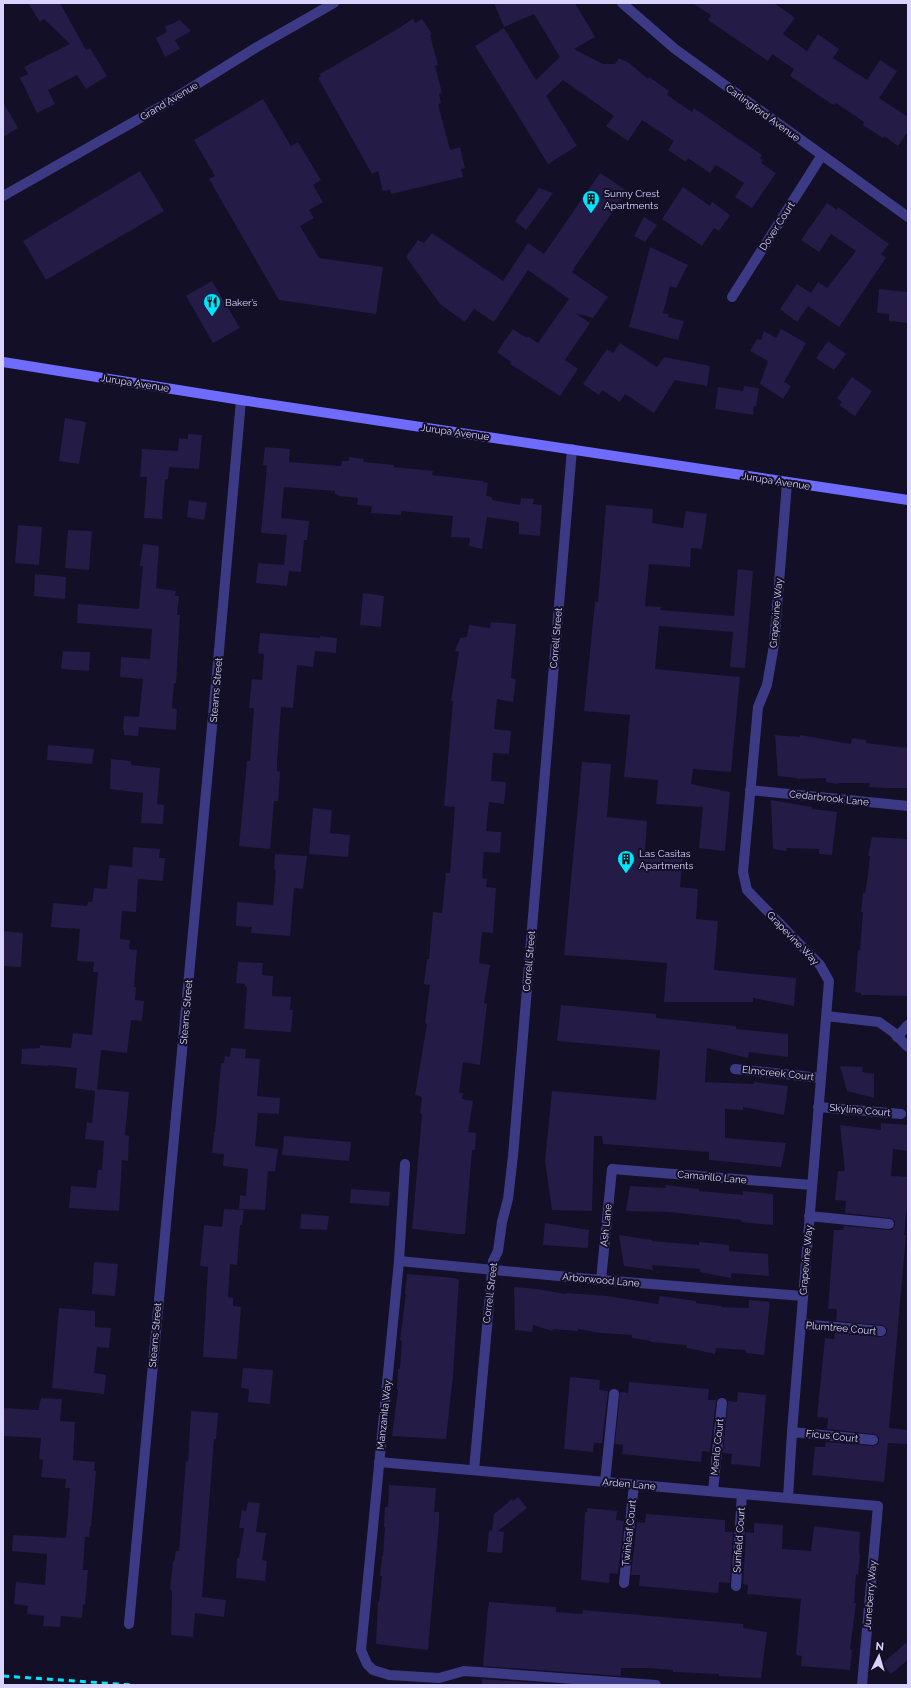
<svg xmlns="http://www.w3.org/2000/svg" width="911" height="1688" font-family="Raleway,sans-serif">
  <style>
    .building { fill: #241b47 }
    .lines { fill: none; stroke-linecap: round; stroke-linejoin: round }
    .minor { stroke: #3d3a85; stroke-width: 10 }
    .tertiary { stroke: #3d3a85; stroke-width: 10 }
    .secondary { stroke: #6f6bff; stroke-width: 10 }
    .rail { stroke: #00e5ff; stroke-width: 3; stroke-dasharray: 6 5; stroke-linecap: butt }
    .labels { text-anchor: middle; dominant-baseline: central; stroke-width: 4; stroke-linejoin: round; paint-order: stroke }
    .street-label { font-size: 10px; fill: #d9d4ff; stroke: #130f26 }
    .poi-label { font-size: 10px; fill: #d9d4ff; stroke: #130f26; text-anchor: start }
  </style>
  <rect width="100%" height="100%" fill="#130f26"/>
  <path class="building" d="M28,3H60L86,50L90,48L107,76L86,89L77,75L48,90L55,104L37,113L20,78L28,74L24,67L70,44L44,19L40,22Z
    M494,3H575L595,37L574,49L603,64H615L619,58L629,63L648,79L649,77L669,91L667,95L692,112L694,108L762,155L760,158L763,160L761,163L776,173L752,208L735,197L744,183L716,165L710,173L688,158L686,162L668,150L674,141L642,120L628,141L606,126L614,116L563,80L546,96L577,146L548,164L475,46L504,28L536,80L560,57L534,14L504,27Z
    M692,3H774L795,18L783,34L807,51L818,34L839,49L833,58L867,80L880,60L897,71L879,98L908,117V131L898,146L884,136L883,138L863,125L864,122L836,103L834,105L830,103L790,76L794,69L772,54L768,61L708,20L711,15Z
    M413,19L415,23L422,19L432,34L430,35L438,65L435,66L442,93L439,94L441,103L438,104L450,150L460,147L465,168L461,169L463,177L391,194L390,190L383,191L378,171L372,174L318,78L321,76L320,74L394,31Z
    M180,20L191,31L175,40L180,49L165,57L156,38L167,32L165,27Z
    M263,99L291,146L298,142L321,180L313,185L323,202L309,210L314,218L300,226L319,258L383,267L376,314L279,300L209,179L215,176L194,140Z
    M3,102L18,128L3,137Z
    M140,171L164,211L46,280L23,241Z
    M600,173L627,191L574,268L575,269L572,272L608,297L593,318L575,313L590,323L565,360L578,369L560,396L510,364L511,362L497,352L513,329L527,338L528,336L538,343L569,299L528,270L494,322L474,309L465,322L440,304L406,257L418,240L424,243L432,233L503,281L528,243L544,254Z
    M683,187L710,206L712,202L730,215L719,231L714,228L702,246L662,219Z
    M539,188L553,193L526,230L515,221Z
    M827,203L837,210L838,207L889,244L881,254L886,258L839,327L808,306L797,322L780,309L797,284L811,293L818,282L827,288L856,251L831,234L819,252L801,240Z
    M644,217L657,225L645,242L634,236Z
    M650,247L688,265L676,288L670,286L663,313L669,314L668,317L684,321L678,340L629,327Z
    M212,281L240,328L213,343L186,296Z
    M879,289L908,292V323L889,321V314L877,313Z
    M781,329L806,343L784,382L791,386L783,399L760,384L768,361L750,351L757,339L761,340L764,331L776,338Z
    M828,341L846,354L834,370L816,358Z
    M620,343L657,367L664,357L710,366L707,386L675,380L654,413L625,394L620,402L602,390L599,395L583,384L607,349L613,353Z
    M852,377L872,391L855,416L839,405L842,402L837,398Z
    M744,386L759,388L756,407L754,406L753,415L715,409L718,387L743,391Z
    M65,418L86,422L79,464L59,461Z
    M188,434L202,435L199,469L169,467L168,479H165L162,519L144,518L147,477H140L142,449L178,451L179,438L188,439Z
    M265,447L290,449L289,462L341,466L342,461H349V457L364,459L363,462L394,465V467L433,471L432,475L483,481V482L488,483L486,496L492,497V500L520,505L521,498L534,499L533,504L542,505L540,536L519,534V522L487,517L482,549L469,546L470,538L451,537L453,516L401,511V515L371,513L372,506L357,505L358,498L339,496V495L335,494V491L284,487L281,518L309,521L307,540H304L301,572L289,571L287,586L256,583L258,563L284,565L287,535L261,533L267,466L263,465Z
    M189,500L207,503L204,520L187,517Z
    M606,505L653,509L652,523L683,528L686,511L707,514L702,549L691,548L690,567L649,564L645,606L661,607L660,610L734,616L738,569L753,571L745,668L730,667L733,632L659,626L655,669L740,677L731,772L693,769L691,784L730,792L725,851L699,848L703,807L656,804L658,780L624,777L630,715L584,711L595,602H598Z
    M18,525L42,527L39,565L15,563Z
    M68,530L92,531L89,570L65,568Z
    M143,544L159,546L156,588L176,591L175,596H179L177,615H180L176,683H174L172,708L177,709L176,730L139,727L138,736L124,735V730H123L124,716L139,717L143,679L120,677L121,657L150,659L152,629L77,623L78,604L139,609L143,566H140Z
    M35,574L66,577L65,599L34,596Z
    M363,593L384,596L381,627L360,625Z
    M491,622L516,624L511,678L516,679L513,702L497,699L494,729L511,731L509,754L493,753L491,781L506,782L504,804L489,802L486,831L501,832L500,853L484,852L482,878L487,879L486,887L496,888L493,933L482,932L479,963L490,965L484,1003L487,1004L480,1065L463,1062L459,1093H463L462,1099L473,1101L468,1132L476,1133L475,1150H472L465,1234H458L412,1229L422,1114L420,1113L422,1097L415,1095L427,1024L425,1023L430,985L424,984L427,959H429L433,912L442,913L446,873H450L455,807L444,806L453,701H451L459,652L455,651L460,638L467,637L469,625L490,628Z
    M260,633L320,638V636L337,638L336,653L315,651L313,667L297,665L293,708L281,707L277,763V771L280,772L278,801H274L270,849L239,846L247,761H250L254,708H249L252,679L262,680L264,654L258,653Z
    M63,651L90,652L89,671L61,669Z
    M775,735L800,737V735L851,744L852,738L866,740V743L908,748V788H885L869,787L870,783H838V784L826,782V778L797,779V778L778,776Z
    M48,745L94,749L92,764L47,760Z
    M111,759L131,761V765L160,768L157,804L164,805L163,824L141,823L143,793L110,789Z
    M582,762L611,764L607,817L647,821L645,852L683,855L680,887L698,889L696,919L718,921L714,970L796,978L794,1006L753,998V1002H664L667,963L564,955Z
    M771,800L812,807V809L837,812L832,855L819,854V849L787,848L786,851L773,849Z
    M313,808L332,810L330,833L350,835L348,857L309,854Z
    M872,837L908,839V996L872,995H861V993L855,992L858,951L860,950L863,912H861L863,893H865L867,882L870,856H868Z
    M133,847L160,849L159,858H165L163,881L138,879L136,912L122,911L120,939L130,940L129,949L137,950L134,987H136L135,1000L144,1001L142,1021L131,1020L127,1053L101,1050L97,1089L129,1092L125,1135L129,1136L128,1161L122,1160L119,1211L69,1208L71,1186L96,1188L98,1170H102L104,1141L85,1139L87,1122L92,1123L95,1091L75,1088L77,1068L48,1065V1066L21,1064L22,1049L40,1048V1045L71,1048L73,1033L92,1035L98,972H93L94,962L77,961L80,929L51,927L53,903L87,906L88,902H92L94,888L107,889L109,865L132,867Z
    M275,854L307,856L303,889L294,888L290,936L251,933L252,927L236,926L237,902L273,905L276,870L274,869Z
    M3,931L23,933L21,967L3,966Z
    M238,962L263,963L262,975L273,976L272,996L291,997L290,1010H293L291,1032L244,1029L247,987L245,986V984L236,983Z
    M561,1005L656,1014V1018L736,1026V1029L788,1034V1057L749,1052L748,1058L707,1048L705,1082L754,1084V1082L788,1086L784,1115L743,1107V1110L725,1109V1138L786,1143L781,1167L709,1160V1152L603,1144L602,1136H594L592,1211L552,1210L545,1161L552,1091L656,1100L660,1050L557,1041Z
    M231,1048L246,1049L245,1058L260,1059L257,1096L280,1098L279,1114L258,1113L255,1146L278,1149L275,1171H268L265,1210L239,1209L240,1195L246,1196L248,1169L223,1166L224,1154L212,1153L214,1132H215L221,1063H224L225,1056L230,1057Z
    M840,1066L863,1067L862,1072L874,1074V1098L847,1091Z
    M881,1123L908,1125V1151L893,1149L891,1176L908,1177V1205H907L904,1235H906L889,1428L908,1430V1444L888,1443L884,1482L812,1475L815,1447H825L826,1442L873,1446L878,1444L879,1441V1437L874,1434L827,1429L828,1418L817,1417L825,1338L834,1339L835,1333L881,1337L886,1335L887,1332V1328L882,1325L836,1321L837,1309H828L834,1230H843L844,1226L889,1230H892L895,1225V1221L890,1218L845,1213L846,1201L835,1200L838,1171H845L840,1125L881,1130Z
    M284,1136L351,1142L349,1161L282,1155Z
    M666,1185L699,1189V1191L743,1195V1191L773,1194V1225L741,1222L742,1220L669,1212L626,1211L630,1186L666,1188Z
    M351,1189L390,1192L389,1206L350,1203Z
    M224,1209L244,1210L242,1225H240L237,1265L230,1264L228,1297L233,1298V1306L241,1307L237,1359L203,1357L208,1267L200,1266L204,1225L222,1227Z
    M301,1214L329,1216L327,1230L300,1229Z
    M545,1223L589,1230L588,1248L543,1245Z
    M619,1235L652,1240V1241L699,1245V1242L729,1245V1251L768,1254L769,1276L731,1273V1278L700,1272V1269L652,1265L653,1270L624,1266Z
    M94,1262L118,1264L115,1296L92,1294Z
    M407,1274L455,1278L459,1280L453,1376L446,1439L392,1436L398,1390H397L398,1369H400L402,1341L400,1340L406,1294H405Z
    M514,1287L537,1289L565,1294V1293L607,1296L658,1304L660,1296L696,1301V1303L721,1306V1307L749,1308V1300L770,1302L764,1355L746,1353V1350L716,1348L715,1354L687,1348L686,1345L651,1342V1341L632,1338V1335L600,1333L578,1329V1331L553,1329L552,1331L533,1325L532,1332L515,1330Z
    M59,1308L95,1311V1327L111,1328L109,1348L97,1347L94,1373L106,1375L104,1394L52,1388Z
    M243,1368L273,1370L270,1404L248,1402L249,1389L241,1388Z
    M570,1377L600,1380L599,1390L608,1391L602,1443H594L593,1452L564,1449Z
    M629,1382L709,1389L708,1400H716L710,1452L702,1451L701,1462L622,1454L623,1445L615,1444L620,1392L628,1393Z
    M738,1392L766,1395L760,1467L731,1464L732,1454L723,1453L728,1401L737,1402Z
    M41,1398L62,1399L60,1421L75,1422L73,1460L95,1462L94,1471H96L91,1526H90L89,1537H85L83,1570H88L85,1605L83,1604L82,1618L61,1616L60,1627L43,1626L44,1616L27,1614L28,1606L14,1604L16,1582L45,1585L47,1554L12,1551L13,1535L66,1538L70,1488H65L66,1479L41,1477L43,1460L39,1459L41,1438L3,1436V1408L38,1410Z
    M191,1411L218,1413L216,1439H214L202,1597L226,1600L224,1617L195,1613L193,1637L171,1635L172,1590H170L173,1562H174L176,1551H179L186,1461L188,1462Z
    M389,1485L436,1488L434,1512H439V1523L428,1650L376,1644L378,1602H379L382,1576H380L382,1556H383L385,1527H384L385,1507H388Z
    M518,1497L527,1508L498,1531L504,1532L502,1553L487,1552L489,1530L492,1531L494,1514L512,1499L513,1501Z
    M248,1502L260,1503L256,1532L266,1533L262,1560L267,1561L265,1581L236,1578L237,1558H239L244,1528H239L242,1510L246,1511Z
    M587,1508L617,1511L616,1520L624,1521L618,1574L610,1573L609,1583L581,1580L585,1512H587Z
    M646,1514L725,1520V1532H733L730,1583L719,1582L718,1593L639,1586L640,1575H631L637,1522L645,1523Z
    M754,1523L783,1525L782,1549L811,1551L814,1526L860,1532L859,1554H860L858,1575L856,1574L854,1603H856L850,1649L852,1650L850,1670L801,1666L802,1656L797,1655L796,1653L801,1599L747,1594L748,1585L743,1584L746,1532L754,1533Z
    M489,1602L556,1607V1612L582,1614L583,1610L594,1611L743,1624V1628L767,1632L761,1678L719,1676V1674L673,1672V1670L647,1668H621V1676L483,1666L488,1606H489Z
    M908,1641V1660L891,1674L882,1664Z
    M482,1679L567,1685H482Z"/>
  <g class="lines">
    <path class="minor" d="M622,3L675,49L908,217
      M732,297L822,155
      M787,483L774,645L767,685L758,707L743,872L747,890L820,965L829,981L792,1432L788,1498
      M750,790L908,806
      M826,1016L879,1022L893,1032L908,1047
      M897,1037L908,1025
      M735,1069L821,1078
      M818,1107L901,1114
      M405,1164L399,1261L361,1650L367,1664L373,1670L389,1675L439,1678L464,1671L656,1685
      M809,1216L889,1224
      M399,1261L601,1280L803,1296
      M601,1280L612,1169L812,1185
      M801,1324L881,1331
      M792,1432L873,1440
      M379,1462L878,1506L862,1685
      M474,1470L493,1261L498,1251L502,1222L508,1199L513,1156L572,449
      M605,1482L614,1394
      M713,1491L722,1403
      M624,1583L634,1484
      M736,1586L742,1494
      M129,1624L218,662L241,400"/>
    <path class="tertiary" d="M3,196L165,104L257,47L334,3"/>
    <path class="secondary" d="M3,362L241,400L908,500"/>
    <path class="rail" d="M3,1676L132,1685"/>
  </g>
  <defs>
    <symbol id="building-pin" viewBox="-11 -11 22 30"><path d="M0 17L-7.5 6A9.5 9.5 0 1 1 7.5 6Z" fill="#00e5ff" stroke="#130f26"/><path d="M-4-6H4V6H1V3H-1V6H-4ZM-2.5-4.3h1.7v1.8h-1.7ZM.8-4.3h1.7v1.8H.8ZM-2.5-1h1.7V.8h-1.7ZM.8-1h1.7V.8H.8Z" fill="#111"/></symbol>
    <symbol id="restaurant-pin" viewBox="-11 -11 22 30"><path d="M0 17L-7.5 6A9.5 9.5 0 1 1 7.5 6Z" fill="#00e5ff" stroke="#130f26"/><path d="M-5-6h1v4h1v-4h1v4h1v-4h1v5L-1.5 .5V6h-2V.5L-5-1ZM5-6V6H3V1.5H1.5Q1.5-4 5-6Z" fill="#111"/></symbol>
  </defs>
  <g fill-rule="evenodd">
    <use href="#building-pin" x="581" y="189" width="20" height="27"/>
    <use href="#restaurant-pin" x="202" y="292" width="20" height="27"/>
    <use href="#building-pin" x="616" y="849" width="20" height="27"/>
  </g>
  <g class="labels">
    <g class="street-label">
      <text transform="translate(169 101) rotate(-31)">Grand Avenue</text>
      <text transform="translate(763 113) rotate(36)">Carlingford Avenue</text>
      <text transform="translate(777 226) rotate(-57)">Dover Court</text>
      <text transform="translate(135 383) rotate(9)">Jurupa Avenue</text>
      <text transform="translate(455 432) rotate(8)">Jurupa Avenue</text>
      <text transform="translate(776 481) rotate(9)">Jurupa Avenue</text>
      <text transform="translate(776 613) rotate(-85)">Grapevine Way</text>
      <text transform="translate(556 638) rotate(-85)">Correll Street</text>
      <text transform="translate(216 690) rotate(-85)">Stearns Street</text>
      <text transform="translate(829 798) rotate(6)">Cedarbrook Lane</text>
      <text transform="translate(793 938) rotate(46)">Grapevine Way</text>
      <text transform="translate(529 961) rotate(-85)">Correll Street</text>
      <text transform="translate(186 1012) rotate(-85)">Stearns Street</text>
      <text transform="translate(778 1073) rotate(6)">Elmcreek Court</text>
      <text transform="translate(860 1110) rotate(5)">Skyline Court</text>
      <text transform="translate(712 1177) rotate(5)">Camarillo Lane</text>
      <text transform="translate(606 1225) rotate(-84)">Ash Lane</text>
      <text transform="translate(806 1260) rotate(-85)">Grapevine Way</text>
      <text transform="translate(601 1280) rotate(5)">Arborwood Lane</text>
      <text transform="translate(490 1293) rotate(-83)">Correll Street</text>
      <text transform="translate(841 1328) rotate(5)">Plumtree Court</text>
      <text transform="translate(155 1335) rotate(-85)">Stearns Street</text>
      <text transform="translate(384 1415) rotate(-84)">Manzanita Way</text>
      <text transform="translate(832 1436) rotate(6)">Ficus Court</text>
      <text transform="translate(717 1447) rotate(-84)">Menlo Court</text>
      <text transform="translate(629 1484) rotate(5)">Arden Lane</text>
      <text transform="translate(629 1533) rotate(-84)">Twinleaf Court</text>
      <text transform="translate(739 1540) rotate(-86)">Sunfield Court</text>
      <text transform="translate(870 1595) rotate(-85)">Juneberry Way</text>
    </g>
    <g class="poi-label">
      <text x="604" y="193">Sunny Crest<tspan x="604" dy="12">Apartments</tspan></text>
      <text x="225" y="302">Baker’s</text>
      <text x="639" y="853">Las Casitas<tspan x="639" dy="12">Apartments</tspan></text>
    </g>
  </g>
  <rect width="911" height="1688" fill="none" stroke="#d9d4ff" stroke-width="8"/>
  <g transform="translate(879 1656) rotate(5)" stroke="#130f26" stroke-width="3" paint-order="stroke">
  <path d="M0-3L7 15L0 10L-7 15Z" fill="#d9d4ff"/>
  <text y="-6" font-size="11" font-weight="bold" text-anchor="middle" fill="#d9d4ff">N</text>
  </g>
</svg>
